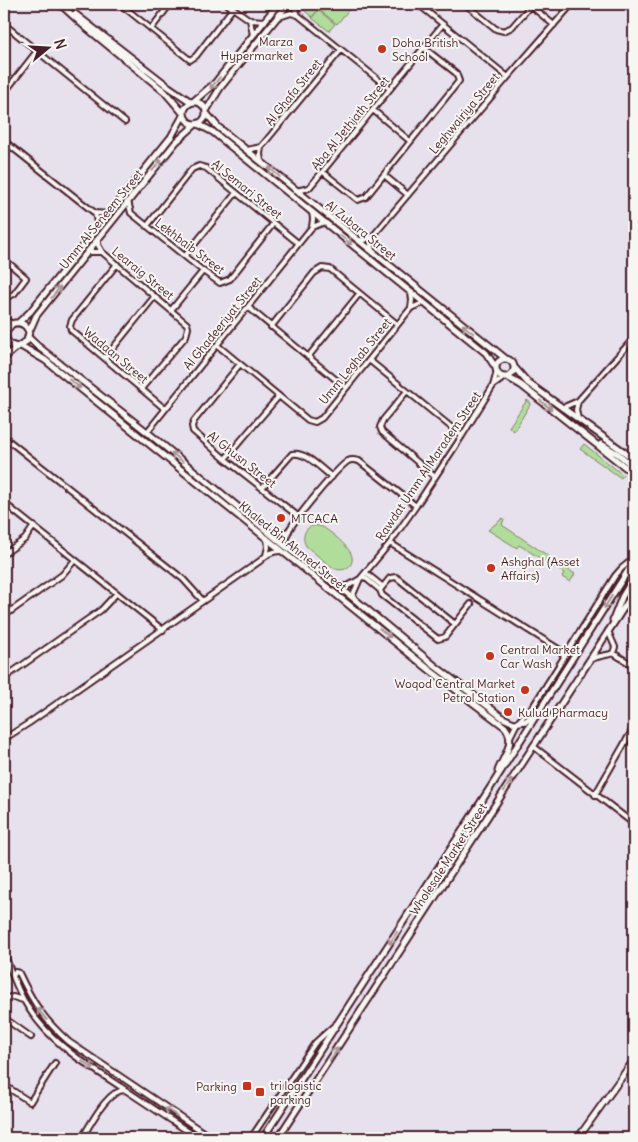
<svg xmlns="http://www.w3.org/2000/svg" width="638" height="1142" font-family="Delius,sans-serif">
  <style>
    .green { fill: #b1dd9b; stroke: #7e7e63 }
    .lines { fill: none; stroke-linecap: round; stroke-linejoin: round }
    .street-casing { stroke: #4a1f2b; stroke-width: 8 }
    .secondary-casing { stroke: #4a1f2b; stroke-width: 9 }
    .street { stroke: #f6f6f2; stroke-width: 4 }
    .secondary { stroke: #f6f6f2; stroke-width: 5 }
    .oneway { stroke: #a99598 }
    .poi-dot { fill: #c8321e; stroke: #f6f6f2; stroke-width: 2 }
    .labels { text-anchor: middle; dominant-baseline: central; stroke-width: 4; stroke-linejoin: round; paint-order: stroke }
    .poi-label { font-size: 12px; fill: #4a1f2b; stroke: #f6f6f2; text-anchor: start }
    .street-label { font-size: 12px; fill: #4a1f2b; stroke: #f6f6f2 }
  </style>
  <rect width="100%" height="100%" fill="#e7e1ed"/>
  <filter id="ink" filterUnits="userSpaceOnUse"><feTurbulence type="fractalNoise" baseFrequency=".02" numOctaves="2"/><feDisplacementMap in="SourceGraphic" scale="10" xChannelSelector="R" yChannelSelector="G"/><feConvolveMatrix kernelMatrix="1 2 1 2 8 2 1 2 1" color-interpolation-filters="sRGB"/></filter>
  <g filter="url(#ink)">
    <path class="green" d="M303,4H310L318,10L312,17L300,7Z
      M312,4H347L351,7L337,24Z
      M318,10L335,24L329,31L312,18Z
      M527,400L531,403L514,431L509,427Z
      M584,444L623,475L621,478L580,449Z
      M503,518L504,519L502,525L575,574L570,582L562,577L564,573L519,545L517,548L488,530Z
      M311,526C314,526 319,525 322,527C329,530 352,549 352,557C354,567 342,573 334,568C324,562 315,553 306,546C302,538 303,531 311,526Z"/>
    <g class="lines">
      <defs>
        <path id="street" d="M120,4L190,60L196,56L233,8
          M227,4L250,20L265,21
          M293,4L298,15
          M418,4L508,77
          M465,4L496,29L504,31L512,27L532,4
          M626,4L634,10
          M531,6L554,25
          M279,17L291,13L298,15L390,89
          M250,20L253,35
          M4,24L37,51L4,93
          M151,29L170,4
          M37,51L125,122
          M373,110L410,141
          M4,141L95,213L98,227
          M247,150L261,147
          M4,154L10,146
          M261,161L260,154L261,147L341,50
          M323,172L358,200L366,197L459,81L456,73L424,48
          M384,175L408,195
          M296,191L309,188L443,24
          M128,201L131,213L203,271L220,283L230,279L273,224
          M95,213L109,214
          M147,226L192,169L199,166L206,168L298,243
          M312,227L313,219L312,212
          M98,239V245L102,252L187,324L188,328L186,336L141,389
          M357,240H365L373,236L508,77L572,4
          M372,251L371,244L373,236
          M87,252H102
          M185,256L236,193
          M4,259L26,278L14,294L10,296L4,294
          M117,264L72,320L70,326L71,330L165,409
          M411,293L412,300L411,308
          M248,307L346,388
          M172,309L203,271
          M271,327L314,273L322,268L330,269L397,324
          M217,345L308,420L315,422L322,418L411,308L423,303
          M308,357L359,294
          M105,358L155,296
          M369,360L462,436
          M240,364L194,421L192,426L193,431L225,459L299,517
          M494,385L505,377
          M407,391L383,420L380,427L382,432L435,477
          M562,408L578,401L634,338
          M578,419L576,410L578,401
          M147,432L312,227L325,222
          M4,437L183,579L203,601
          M225,459L279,396
          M262,488L292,454C306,451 321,469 332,477
          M4,503L163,630
          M274,535L289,531
          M390,543L560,650L564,657
          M284,545C285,540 287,535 289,530C298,516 335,470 348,461C352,459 355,460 359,461L416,506
          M4,554L25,539L34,526
          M266,555L268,547L267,538
          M366,573L382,586
          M363,576L380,590L382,595L438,639L445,637L471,604
          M338,586H348L360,579L390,543L416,506L462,436L493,386L497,371
          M380,590L390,578L396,577L455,624
          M352,597L359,581
          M4,616L62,575L75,560
          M608,631L615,647L613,653
          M592,659C599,655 607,656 613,653L634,666
          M4,678L101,610L117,593
          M510,737L517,723L534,705L615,576L622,568L633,559
          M4,739L29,723L260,561C267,554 272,551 281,551
          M533,746L634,824
          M595,795L634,727
          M4,953C13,977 21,1001 38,1021C60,1049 92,1068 121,1087C147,1104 172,1121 198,1138
          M13,977L15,972L19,973C33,1003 44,1020 69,1042L212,1138
          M4,998L13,997L23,1000
          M4,1018L31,1037
          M4,1085L30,1102L55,1063
          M82,1138C91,1124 107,1090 125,1090
          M251,1138L315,1043L336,1024"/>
        <path id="secondary" d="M60,4L82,24L165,92L183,113
          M75,14L169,87L191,102
          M194,101L215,83L278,4
          M184 113a11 11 0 1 1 22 0a11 11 0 1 1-22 0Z
          M206,111L220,88L288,4
          M206,113L218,127L229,136L506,359
          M198,124L213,132L486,353L496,368
          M4,320L12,324
          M19,322L30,312L171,137L183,116
          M29,332C26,324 20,321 12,324L5,332C5,341 9,346 17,347L27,341L29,332L36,316L176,142L196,124
          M29,338L40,348L147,432L284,545L352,597L435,666L489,707L503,718L514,723L526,721L535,714
          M21,346L45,360L431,671L505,727C517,742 503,757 498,771
          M4,358L17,347
          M496 368a9 9 0 1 1 18 0a9 9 0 1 1-18 0Z
          M514,367L528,383L634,459
          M507,377L521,385L634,474
          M601,444L618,454L634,467
          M613,620L622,597L634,577
          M263,1138L494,782L634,561
          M278,1138L634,592
          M578,1138L634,1060"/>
      </defs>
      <use href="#street" class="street-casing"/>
      <use href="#secondary" class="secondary-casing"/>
      <use href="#street" class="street"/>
      <use href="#secondary" class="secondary"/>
    </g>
    <defs><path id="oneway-shaft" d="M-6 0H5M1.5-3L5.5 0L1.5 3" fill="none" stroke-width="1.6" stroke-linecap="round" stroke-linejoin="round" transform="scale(1.25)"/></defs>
    <g class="oneway">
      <use href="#oneway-shaft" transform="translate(215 83) rotate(131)"/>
      <use href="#oneway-shaft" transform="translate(157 165) rotate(-51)"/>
      <use href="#oneway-shaft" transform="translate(274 172) rotate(-140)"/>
      <use href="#oneway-shaft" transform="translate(346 240) rotate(39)"/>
      <use href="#oneway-shaft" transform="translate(56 292) rotate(-52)"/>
      <use href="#oneway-shaft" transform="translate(468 329) rotate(-141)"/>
      <use href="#oneway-shaft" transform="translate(75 384) rotate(38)"/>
      <use href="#oneway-shaft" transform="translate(546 405) rotate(38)"/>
      <use href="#oneway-shaft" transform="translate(177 457) rotate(-140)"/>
      <use href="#oneway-shaft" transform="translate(608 602) rotate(122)"/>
      <use href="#oneway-shaft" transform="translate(385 633) rotate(39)"/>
      <use href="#oneway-shaft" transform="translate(508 785) rotate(-57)"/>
      <use href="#oneway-shaft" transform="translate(393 938) rotate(123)"/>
      <use href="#oneway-shaft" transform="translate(42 1014) rotate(-129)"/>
      <use href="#oneway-shaft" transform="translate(334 1054) rotate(-57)"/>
      <use href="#oneway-shaft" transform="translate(88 1065) rotate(34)"/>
      <use href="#oneway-shaft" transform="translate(171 1112) rotate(-146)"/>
    </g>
  </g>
  <g class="poi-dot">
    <circle cx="303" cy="48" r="5"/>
    <circle cx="382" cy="49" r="5"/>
    <circle cx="281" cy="518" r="5"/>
    <circle cx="491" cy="568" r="5"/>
    <circle cx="490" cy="656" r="5"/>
    <circle cx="525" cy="690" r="5"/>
    <circle cx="508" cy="712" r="5"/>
    <rect x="242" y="1081" width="10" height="10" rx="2.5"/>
    <rect x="255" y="1087" width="10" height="10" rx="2.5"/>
  </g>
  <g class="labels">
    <g class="poi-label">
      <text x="293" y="41" text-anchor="end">Marza<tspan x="293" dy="14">Hypermarket</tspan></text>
      <text x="392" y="42">Doha British<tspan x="392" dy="14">School</tspan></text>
      <text x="291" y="518">MTCACA</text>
      <text x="501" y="561">Ashghal (Asset<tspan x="501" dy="14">Affairs)</tspan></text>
      <text x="500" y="649">Central Market<tspan x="500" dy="14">Car Wash</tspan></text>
      <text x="515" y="683" text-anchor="end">Woqod Central Market<tspan x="515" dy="14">Petrol Station</tspan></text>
      <text x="518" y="712">Kulud Pharmacy</text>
      <text x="270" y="1085">tri logistic<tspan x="270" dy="14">parking</tspan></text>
      <text x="237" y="1086" text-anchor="end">Parking</text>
    </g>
    <g class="street-label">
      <text transform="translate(293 92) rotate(-51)">Al Ghafa Street</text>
      <text transform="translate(464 113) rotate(-50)">Leghwairiya Street</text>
      <text transform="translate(350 123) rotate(-51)">Aba Al Jethjath Street</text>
      <text transform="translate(247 189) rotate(39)">Al Semari Street</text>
      <text transform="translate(101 219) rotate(-51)">Umm Al Seneem Street</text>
      <text transform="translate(361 230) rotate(39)">Al Zubara Street</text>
      <text transform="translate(190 246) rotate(37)">Lekhbaib Street</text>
      <text transform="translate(143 273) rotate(39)">Learaig Street</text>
      <text transform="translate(222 323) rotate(-51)">Al Ghadeeriyat Street</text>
      <text transform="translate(116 355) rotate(40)">Wadaan Street</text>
      <text transform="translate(355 361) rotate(-51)">Umm Leghab Street</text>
      <text transform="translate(242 459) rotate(38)">Al Ghusn Street</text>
      <text transform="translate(428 466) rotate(-56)">Rawdat Umm Al Maradem Street</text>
      <text transform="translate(293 546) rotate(39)">Khaled Bin Ahmed Street</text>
      <text transform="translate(448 859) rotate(-57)">Wholesale Market Street</text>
    </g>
  </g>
  <rect width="638" height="1142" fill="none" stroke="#f6f6f2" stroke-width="20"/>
  <rect x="10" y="10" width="618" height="1122" fill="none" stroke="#4a1f2b" stroke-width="2" filter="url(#ink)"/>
  <g transform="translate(48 48) rotate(72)" stroke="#f6f6f2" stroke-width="4" paint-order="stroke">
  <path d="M0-4L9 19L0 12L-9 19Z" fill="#4a1f2b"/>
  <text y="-8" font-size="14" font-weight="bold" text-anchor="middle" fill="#4a1f2b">N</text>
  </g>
</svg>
